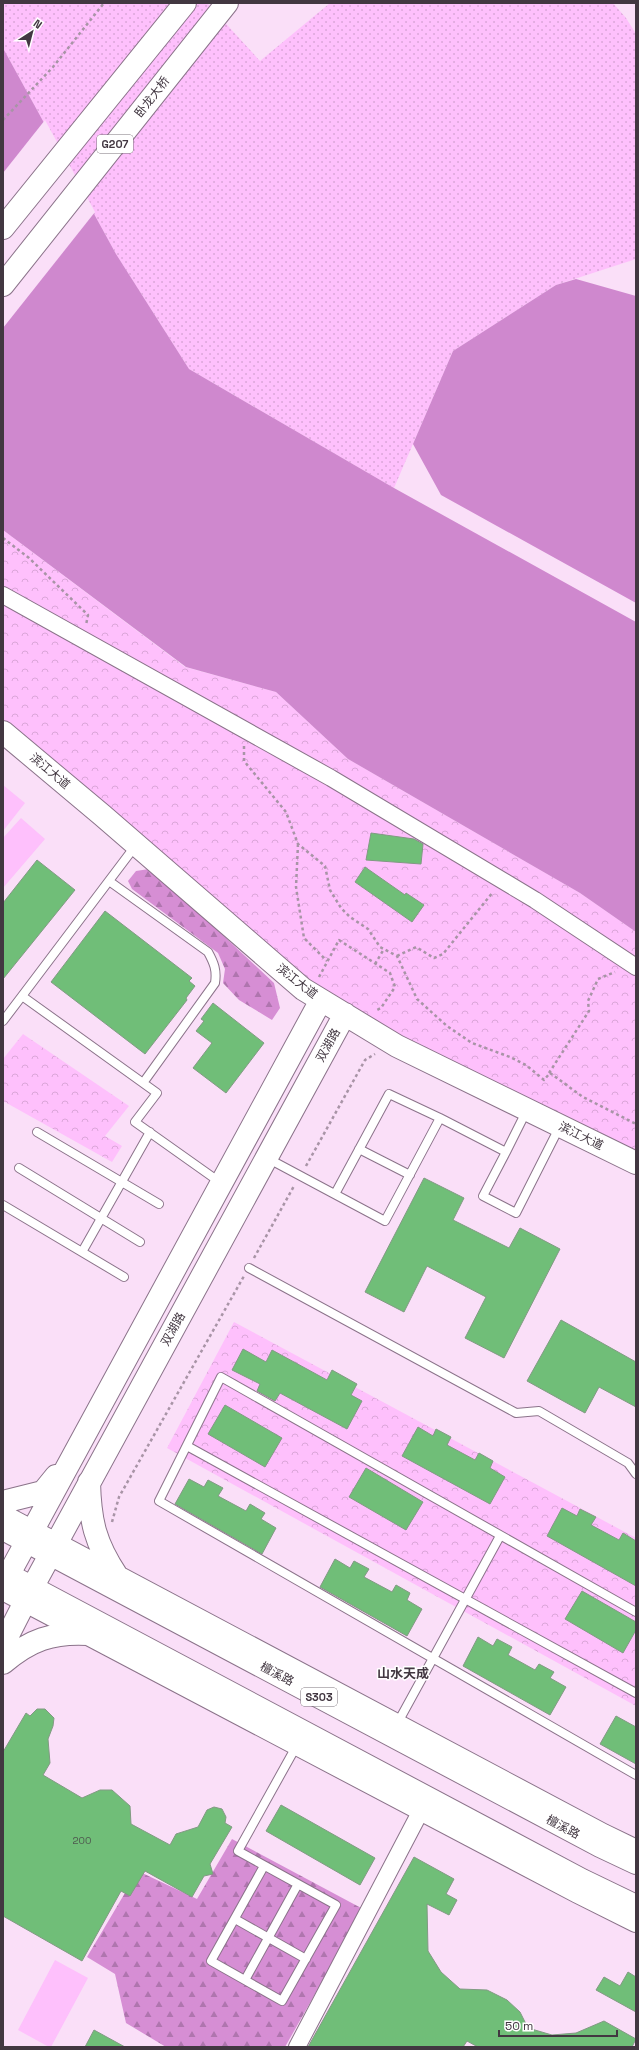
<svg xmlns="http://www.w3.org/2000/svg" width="639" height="2050" font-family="'Space Grotesk','Noto Sans SC',sans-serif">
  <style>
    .grass { fill: url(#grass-dots) }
    .forest { fill: url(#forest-firs) }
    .park { fill: url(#park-crowns) }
    .garden { fill: #fec0fc }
    .water { fill: #cf88ce }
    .pier { fill: #fadff8 }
    .building { fill: #70be78; stroke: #819a83 }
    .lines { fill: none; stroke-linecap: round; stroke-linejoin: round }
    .lane-casing { stroke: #8b738a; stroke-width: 10 }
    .street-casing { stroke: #8b738a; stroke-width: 18 }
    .secondary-casing { stroke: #8b738a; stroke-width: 24 }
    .primary-casing { stroke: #8b738a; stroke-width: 24 }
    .highway-casing { stroke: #8b738a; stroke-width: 24 }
    .path { stroke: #a894a6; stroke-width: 2.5; stroke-dasharray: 3 3; stroke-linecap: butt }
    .lane { stroke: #fff; stroke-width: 8 }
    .street { stroke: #fff; stroke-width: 16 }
    .secondary { stroke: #fff; stroke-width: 22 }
    .primary { stroke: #fff; stroke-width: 22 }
    .highway { stroke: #fff; stroke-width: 22 }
    .labels { text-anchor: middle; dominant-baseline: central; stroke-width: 3; stroke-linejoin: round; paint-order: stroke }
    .number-label { font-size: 10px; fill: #4e594f }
    .shield { fill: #fff; stroke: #7b737a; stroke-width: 1 }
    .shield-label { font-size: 11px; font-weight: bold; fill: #423741 }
    .street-label { font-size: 12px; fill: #423741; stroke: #fff }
    .neighbourhood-label { font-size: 13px; font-weight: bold; fill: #423741; stroke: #fff }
  </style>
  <defs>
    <pattern id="grass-dots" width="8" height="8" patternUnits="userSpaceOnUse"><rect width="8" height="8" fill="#fec0fc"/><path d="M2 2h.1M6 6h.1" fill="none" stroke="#dba6d9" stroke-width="1.8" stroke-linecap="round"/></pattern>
    <pattern id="forest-firs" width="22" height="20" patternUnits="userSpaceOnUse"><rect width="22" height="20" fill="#d68ed4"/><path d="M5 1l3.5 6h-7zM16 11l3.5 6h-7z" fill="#af75ae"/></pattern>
    <pattern id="park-crowns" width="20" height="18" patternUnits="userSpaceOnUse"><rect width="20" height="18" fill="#fec0fc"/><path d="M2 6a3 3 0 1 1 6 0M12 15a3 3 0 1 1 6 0" fill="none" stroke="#dba6d9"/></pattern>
  </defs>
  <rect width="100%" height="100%" fill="#fadff8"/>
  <path class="grass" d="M3,3H207L260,61L330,3H613L626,18L636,34V259L556,285L453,351L394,488L189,369L116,254L3,48Z"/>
  <path class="forest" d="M149,869L165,881L274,983L280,1008L272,1020L239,1000L223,983L225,969L218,953L132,889L128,881L136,871Z
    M232,1839L363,1909L285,2047H166L126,2023L115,1974L87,1957L138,1871L197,1899Z"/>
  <path class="park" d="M3,530L185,667L276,692L348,759L580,893L636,932V1163L321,1000L3,725Z
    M23,1034L129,1106L105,1136L122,1146L112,1162L3,1101V1059Z
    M234,1322L636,1538V1706L167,1448Z"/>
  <path class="garden" d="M3,785L25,803L3,831Z
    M21,818L45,839L3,888V838Z
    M55,1960L88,1978L51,2047H49L18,2030Z"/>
  <path class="water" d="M3,48L116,254L189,369L394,488L636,622V932L580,893L348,759L276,692L186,667L3,530Z
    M576,279L636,296V603L441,495L413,444L453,351L556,285Z"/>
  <path class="pier" d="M45,120L95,212L3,328V173Z"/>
  <path class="building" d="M371,833L414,839L423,844L421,864L366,860Z
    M37,860L75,890L3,979V903Z
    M365,867L405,895L406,893L424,905L412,922L355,882Z
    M105,911L192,978L189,981L195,986L186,998L187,1000L145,1054L51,982Z
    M213,1003L264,1043L226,1093L193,1068L212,1043L196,1031L204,1021L201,1019Z
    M424,1178L464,1198L453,1220L509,1248L520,1228L560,1249L504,1358L465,1338L486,1297L427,1266L404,1312L365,1292Z
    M561,1320L636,1362V1407L599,1387L585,1413L527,1381Z
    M243,1349L266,1362L272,1350L327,1380L332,1370L357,1384L351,1395L362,1401L347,1429L280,1393L275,1401L257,1391L260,1384L232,1370Z
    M225,1405L282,1438L265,1467L208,1434Z
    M418,1427L433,1436L436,1429L451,1437L447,1445L475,1460L479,1453L493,1461L490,1468L505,1477L490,1504L402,1456Z
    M366,1468L423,1502L406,1530L349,1497Z
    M189,1479L204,1487L208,1480L223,1488L218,1496L246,1511L250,1504L265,1513L261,1519L276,1528L262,1554L175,1504Z
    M562,1508L577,1516L580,1509L596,1517L591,1525L619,1540L623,1533L636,1541V1586L547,1536Z
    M335,1559L350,1568L354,1561L369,1569L364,1577L392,1592L396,1585L410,1593L407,1600L422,1609L407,1636L320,1587Z
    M582,1591L636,1622V1630L623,1653L565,1619Z
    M478,1637L493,1646L497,1639L512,1647L508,1655L535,1670L539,1664L554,1672L550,1678L566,1687L550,1715L463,1666Z
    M37,1709H45L54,1718L53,1726L48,1739L50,1763L43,1775L82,1798L100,1790H112L130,1806L131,1824L170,1845L176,1834L198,1827L207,1810L214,1807L222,1809L226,1817L225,1823L232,1827L210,1864L213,1874L204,1876L192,1897L145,1871L130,1896L121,1891L82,1961L3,1916V1752L26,1713L30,1716Z
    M616,1716L636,1727V1764L600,1744Z
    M281,1805L375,1858L360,1885L266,1831Z
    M414,1857L454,1879L446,1894L457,1900L449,1915L427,1904L428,1951L441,1972L460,1989L487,1990L507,2000L520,2012L528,2028L552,2035L576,2033L604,2021L636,2039L632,2047H478L467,2041L463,2047H308Z
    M628,1972L636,1977V2012L596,1990L604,1977L620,1986Z
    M94,2030L125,2047H85Z"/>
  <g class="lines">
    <defs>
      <path id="lane" d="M136,845L22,996L157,1093L135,1122L221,1183
        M109,881L208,952C214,963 217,970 215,983L143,1083
        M3,1021L22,996
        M37,1132L159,1204
        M359,1149L410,1175
        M506,1152L527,1110
        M267,1158L385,1221L440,1118L506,1152L483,1196L516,1213L560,1126
        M19,1168L140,1242
        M335,1194L389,1094L440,1118
        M3,1205L124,1277
        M82,1252L150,1132
        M249,1268L516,1413L539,1411L628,1463L636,1474
        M187,1446L636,1693
        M636,1612L221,1377L159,1501L636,1775
        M397,1724L500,1536
        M264,1866L211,1961L282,2001L336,1905L238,1851L297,1745
        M235,1919L306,1959
        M245,1980L298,1884"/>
      <path id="street" d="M3,595L331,778L535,900L636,967
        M297,2047L426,1801"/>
      <path id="secondary" d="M3,732L102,815L303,989L397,1046L636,1163
        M89,1482C90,1521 95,1543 117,1576
        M3,1502L43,1492L56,1476
        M3,1516L603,1835L636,1851
        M3,1585L321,1000
        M3,1589L578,1892L636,1921
        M3,1645L32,1588L345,1014
        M3,1663C30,1640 52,1632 88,1634"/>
      <path id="primary" d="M3,1529L600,1846L636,1863
        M3,1572L582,1880L636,1906"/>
      <path id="highway" d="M3,228L185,3
        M3,285L227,3"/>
    </defs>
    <use href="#lane" class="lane-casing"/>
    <use href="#street" class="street-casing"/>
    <use href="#secondary" class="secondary-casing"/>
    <use href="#primary" class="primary-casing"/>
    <use href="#highway" class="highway-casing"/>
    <path class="path" d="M3,120L53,67L104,3
      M3,538L29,558L88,615L86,625
      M244,746V761L286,812L298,844L325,866L330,890L341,908L350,917L368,929L380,947L397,956L417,999L447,1026L472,1043L510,1057L526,1065L544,1080L550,1073L583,1097L636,1124
      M298,844L296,887L304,938L327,961
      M397,956L416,947L434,958L443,954L493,892
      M375,964L384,949
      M319,977L339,940L390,973L395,987L381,1008L375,1011
      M549,1073L589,1011L588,1001L598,979L615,972
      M306,1166L365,1060L375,1054
      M254,1258L294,1186
      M112,1522L119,1497L244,1276"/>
    <use href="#lane" class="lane"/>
    <use href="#street" class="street"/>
    <use href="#secondary" class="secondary"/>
    <use href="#primary" class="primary"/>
    <use href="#highway" class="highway"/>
  </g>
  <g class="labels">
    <g class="number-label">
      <text x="82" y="1840">200</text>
    </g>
    <g class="shield">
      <rect x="97" y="135" width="36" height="18" rx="3"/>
      <rect x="301" y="1688" width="36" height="18" rx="3"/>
    </g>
    <g class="shield-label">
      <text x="115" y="144">G207</text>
      <text x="319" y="1697">S303</text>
    </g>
    <g class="street-label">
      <text transform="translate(152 97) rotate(-52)">卧龙大桥</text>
      <text transform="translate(50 771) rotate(40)">滨江大道</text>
      <text transform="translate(297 981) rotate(38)">滨江大道</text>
      <text transform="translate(328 1045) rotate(-61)">双湖路</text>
      <text transform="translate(581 1136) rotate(26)">滨江大道</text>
      <text transform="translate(173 1329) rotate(-61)">双湖路</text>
      <text transform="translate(277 1674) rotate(28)">檀溪路</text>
      <text transform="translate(563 1827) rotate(28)">檀溪路</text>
    </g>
    <g class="neighbourhood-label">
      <text x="403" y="1673">山水天成</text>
    </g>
  </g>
  <rect width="639" height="2050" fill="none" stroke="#423741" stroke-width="8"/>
  <g transform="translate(32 32) rotate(36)" stroke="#ffffff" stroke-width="3" paint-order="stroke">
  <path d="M0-3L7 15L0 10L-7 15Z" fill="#423741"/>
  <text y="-6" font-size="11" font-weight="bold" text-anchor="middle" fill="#423741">N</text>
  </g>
  <path d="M499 2030v6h118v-6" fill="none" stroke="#423741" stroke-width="2"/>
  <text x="505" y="2030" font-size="12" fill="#423741" stroke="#ffffff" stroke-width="3" paint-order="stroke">50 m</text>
</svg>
